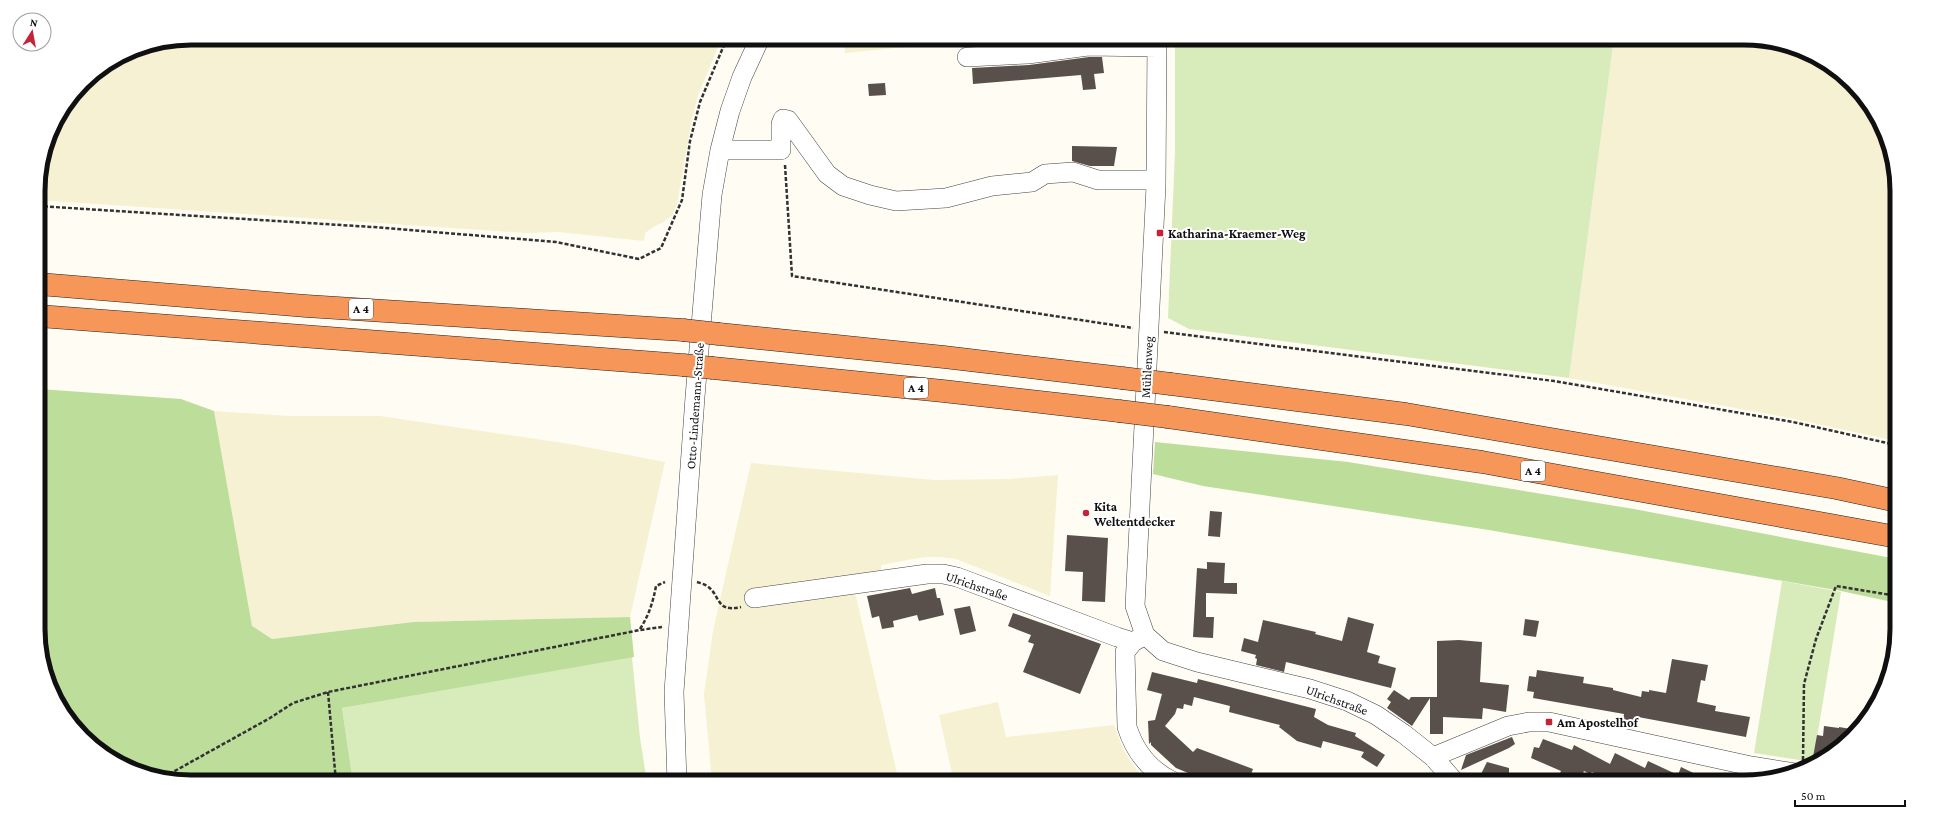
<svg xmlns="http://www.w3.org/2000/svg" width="1935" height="820" font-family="'Crimson Pro',serif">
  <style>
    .farmland { fill: #f6f1d2 }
    .green { fill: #d8ebbb }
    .forest { fill: #bddd9a }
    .building { fill: #59504c }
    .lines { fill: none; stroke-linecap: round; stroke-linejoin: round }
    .minor-casing { stroke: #434343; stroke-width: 20 }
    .highway-casing { stroke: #212121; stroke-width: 23 }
    .path { stroke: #323232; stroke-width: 2.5; stroke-dasharray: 4 2; stroke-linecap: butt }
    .minor { stroke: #fff; stroke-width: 19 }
    .highway { stroke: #f79659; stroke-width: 22 }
    .highway-bridge-casing { stroke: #212121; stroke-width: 23; stroke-linecap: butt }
    .highway-bridge { stroke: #f79659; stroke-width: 22 }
    .poi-dot { fill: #c52337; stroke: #fff; stroke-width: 1.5 }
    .labels { text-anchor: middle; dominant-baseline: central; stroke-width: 4; stroke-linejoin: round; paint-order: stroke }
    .shield { fill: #fff; stroke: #585858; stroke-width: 1 }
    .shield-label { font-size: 12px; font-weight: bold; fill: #101010 }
    .poi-label { font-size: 13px; font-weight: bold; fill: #101010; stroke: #fff; text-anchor: start }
    .street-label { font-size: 13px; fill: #101010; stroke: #fff }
    .rim { fill: none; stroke: #101010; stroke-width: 5 }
  </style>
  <rect width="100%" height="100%" fill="#fffcf3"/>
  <path class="farmland" d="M191,38H722L698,95L691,124L677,205L672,215L664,222L655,226L645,233L644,241L559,232L526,233L38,200V181L54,124L90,76L133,50Z
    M844,38H998L845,53Z
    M1614,38H1744L1802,50L1837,69L1865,98L1885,132L1896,171V441L1785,417L1569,378Z
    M214,411L290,416H380L570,444L665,462L630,617L412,622L272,639L252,626Z
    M751,463L934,480L1009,479L1058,475L1050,596L956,559L940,557H924L881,565V570L851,575L899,782H712L704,694L713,631Z
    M998,702L1006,737L1114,725L1124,751L1138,772L1149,782H954L939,715Z"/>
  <path class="green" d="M1175,38H1614L1569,378L1189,329L1168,318L1175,152Z
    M1782,581L1841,592L1813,762L1754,753Z
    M632,657L640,738L647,782H353L342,708Z"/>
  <path class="forest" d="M39,389L181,399L214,411L252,626L272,639L413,622L630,617L634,657L342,708L353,782H191L133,770L98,751L70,722L50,688L39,649Z
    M1155,442L1348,462L1634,509L1897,559V603L1841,591L1489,530L1203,486L1153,474Z"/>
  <path class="building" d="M1023,38H1065L1024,43Z
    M1089,57H1102L1104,73L1094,74L1096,89L1083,90L1081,75L973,84L972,68L1029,65Z
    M885,83L886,95L869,96L868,84Z
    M1072,146L1117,147L1114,166H1090L1072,161Z
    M1210,511L1222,512L1220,537L1208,536Z
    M1067,535L1108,538L1105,602L1082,601L1083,572L1065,571Z
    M1207,562L1225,563L1224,583H1237V594L1206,593V617H1214L1213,638L1193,637L1197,568L1207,569Z
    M910,588L912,594L935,588L937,598H940L944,615L919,621L917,615L893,621L894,627L882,629L879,616L872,618L867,596Z
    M970,606L976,631L960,635L954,609Z
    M1013,613L1101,644L1080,694L1023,672L1034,644L1028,642L1031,635L1008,626Z
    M1348,617L1374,624L1367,652L1380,656L1378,663L1396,668L1391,688L1286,662L1284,672L1256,665L1257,659L1255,658L1256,655L1241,651L1244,638L1258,642L1263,620L1316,632L1315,634L1342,641Z
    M1525,619L1539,621L1536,637L1523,635Z
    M1459,640L1482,642L1480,682L1509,685L1506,712L1483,708L1482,719L1443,717V734H1430V698L1412,726L1387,708L1391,702L1387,699L1394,690L1409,700L1411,697H1437V641Z
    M1672,659L1708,665L1705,681L1701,680L1697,702L1716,706L1715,711L1750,717L1746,737L1638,717L1635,729L1622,726L1624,714L1533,698L1534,692L1527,691L1529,676L1536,677L1537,670L1584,677L1583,683L1613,688V690L1641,697L1642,691L1649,692V690L1666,693Z
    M1152,672L1197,683L1198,679L1316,709L1314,717L1328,725L1356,733L1355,736L1385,755L1377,767L1361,757L1364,752L1323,741L1321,748L1297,741L1279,727L1280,725L1229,712L1230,706L1194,697L1192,706L1184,704L1183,709L1177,708L1175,714L1165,726L1193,752L1197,748L1253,769L1248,782H1210L1176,768L1151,745V742L1149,744L1148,721L1155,720L1162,694L1147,690Z
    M1824,726L1839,728V727L1857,730L1829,756L1824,759L1813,757L1817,735L1823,736Z
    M1512,737L1515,744L1509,748L1461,770L1466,755Z
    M1543,739L1572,750L1574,745L1610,764L1615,753L1645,768L1648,761L1678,775L1681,767L1712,782H1613L1592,772L1590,774L1584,771L1579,782H1577L1560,773L1561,771L1531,758L1534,747L1539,748Z
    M1487,762L1509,768V782H1477Z"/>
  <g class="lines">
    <defs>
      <path id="minor" d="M1157,38L1156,186L1135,606L1145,635L1163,651L1197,662L1310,689L1347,701L1376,715L1404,734L1433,757L1455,782
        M967,57L1028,54L1088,46L1157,47
        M720,150H781V124L783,119L788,120L827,174L843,186L870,195L896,201L946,198L992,186L1032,182L1045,174L1073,172L1098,180H1156
        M754,598L927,574H943L957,577L1117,637L1133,642L1145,635
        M1133,642L1125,652L1127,727C1135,752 1150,771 1174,782
        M1433,757L1508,726L1529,722H1549L1751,766L1795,773
        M677,782L674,692L695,397L712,195L720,150L730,111L742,77L760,38"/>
      <path id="highway" d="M39,284L306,306L683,330
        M39,316L683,365
        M719,334L944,357L1122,378
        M713,368L943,391L1119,411
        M1171,384L1406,414L1836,488L1897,501
        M1168,417L1482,462L1897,537"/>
    </defs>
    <use href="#minor" class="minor-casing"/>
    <use href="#highway" class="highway-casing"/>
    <path class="path" d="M785,165L792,276L1133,328
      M38,206L373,227L556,242L639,259L661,248L682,200L690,141L700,102L727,38
      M1164,332L1554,381L1793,422L1896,445
      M697,582C700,583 704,584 707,586C721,595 715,613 741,607
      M640,629C649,615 653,602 656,586L665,582
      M328,692L336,782
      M1803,760L1804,684L1816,639L1836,586L1897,596
      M164,777L270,718L293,703L328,692L640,630L662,627"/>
    <use href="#minor" class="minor"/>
    <use href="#highway" class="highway"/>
    <defs>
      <path id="highway-bridge" d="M683,330L719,334
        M683,365L713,368
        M1122,378L1171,384
        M1119,411L1168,417"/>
    </defs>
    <use href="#highway-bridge" class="highway-bridge-casing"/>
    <use href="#highway-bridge" class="highway-bridge"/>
  </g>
  <g class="poi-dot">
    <rect x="1156" y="229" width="8" height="8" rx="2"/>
    <circle cx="1086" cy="513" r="4"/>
    <rect x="1545" y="718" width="8" height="8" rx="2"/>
  </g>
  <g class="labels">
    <g class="shield">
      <rect x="349" y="299" width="24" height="20" rx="3"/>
      <rect x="904" y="378" width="24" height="20" rx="3"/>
      <rect x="1521" y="461" width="24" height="20" rx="3"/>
    </g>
    <g class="shield-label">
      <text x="361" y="309">A 4</text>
      <text x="916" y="388">A 4</text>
      <text x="1533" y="471">A 4</text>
    </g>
    <g class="poi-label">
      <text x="1168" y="233">Katharina-Kraemer-Weg</text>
      <text x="1094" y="506">Kita<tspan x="1094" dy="15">Weltentdecker</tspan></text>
      <text x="1557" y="722">Am Apostelhof</text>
    </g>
    <g class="street-label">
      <text transform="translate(1147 367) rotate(-87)">Mühlenweg</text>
      <text transform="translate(695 406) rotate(-86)">Otto-Lindemann-Straße</text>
      <text transform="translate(977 586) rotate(19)">Ulrichstraße</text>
      <text transform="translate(1337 700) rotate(20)">Ulrichstraße</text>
    </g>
  </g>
  <path d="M0 0H1935V820H0ZM191 45H1744A146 146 0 0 1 1890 191V629A146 146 0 0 1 1744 775H191A146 146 0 0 1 45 629V191A146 146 0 0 1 191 45Z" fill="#fff" fill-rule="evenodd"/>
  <path class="rim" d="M191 45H1744A146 146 0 0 1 1890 191V629A146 146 0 0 1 1744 775H191A146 146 0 0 1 45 629V191A146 146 0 0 1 191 45Z"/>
  <g transform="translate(32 32) rotate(11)"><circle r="19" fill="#ffffff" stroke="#9f9f9f"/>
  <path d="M0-3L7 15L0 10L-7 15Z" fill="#c52337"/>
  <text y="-6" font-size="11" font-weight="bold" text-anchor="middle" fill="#101010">N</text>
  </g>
  <path d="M1795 800v6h110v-6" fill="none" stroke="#101010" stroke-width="2"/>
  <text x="1801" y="800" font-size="12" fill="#101010" stroke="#ffffff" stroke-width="3" paint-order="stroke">50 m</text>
</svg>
